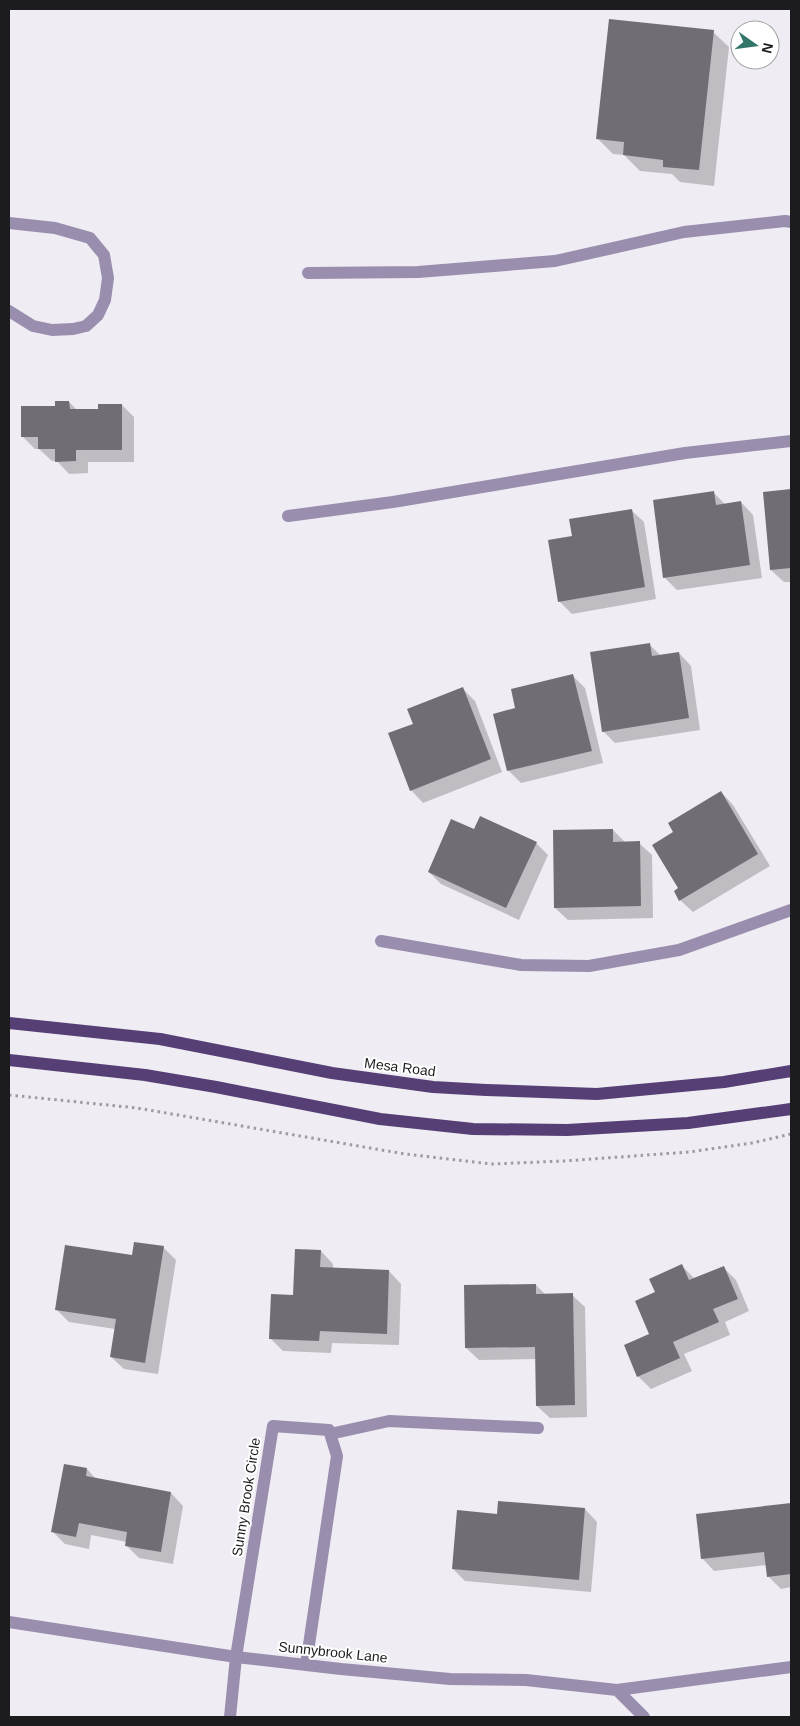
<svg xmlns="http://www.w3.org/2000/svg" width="800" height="1726" font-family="Helvetica,sans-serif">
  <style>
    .shadow { fill: #0003 }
    .building { fill: #706e74 }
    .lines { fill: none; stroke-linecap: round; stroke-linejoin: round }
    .path { stroke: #9e9ca1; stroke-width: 3; stroke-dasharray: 2.5 4; stroke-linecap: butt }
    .minor { stroke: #998ead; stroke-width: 12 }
    .major { stroke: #553f74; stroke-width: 12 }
    .labels { text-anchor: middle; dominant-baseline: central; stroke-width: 4; stroke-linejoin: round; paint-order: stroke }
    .street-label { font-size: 14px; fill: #1c1b1e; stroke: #fff }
  </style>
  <rect width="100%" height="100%" fill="#efecf3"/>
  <path class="shadow" d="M713,32L729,47L714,186L680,182L672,174L640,171L624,155L613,154L597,138Z
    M69,402L77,410H99L122,405L134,417V462H88V473L69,474L57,461H52L39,449H35L22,436L56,407Z
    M791,490V582H784L771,570L764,493Z
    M714,493L726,505L741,502L753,515L762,578L677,590L664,577Z
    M631,510L644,522L656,599L572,614L559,601L574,537Z
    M650,645L661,656L679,653L691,666L700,730L615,743L603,731Z
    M572,675L585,688L603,763L521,783L509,771L495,715L517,709Z
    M462,688L475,701L502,772L423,803L411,790L414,724Z
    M721,792L733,805L770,866L693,912L680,900L675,832Z
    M613,830L626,843H639L652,855L653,918L568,920L555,908Z
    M475,831L536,843L548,855L519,920L441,884L429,872Z
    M163,1247L176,1260L158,1374L124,1369L111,1357L115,1329L69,1322L56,1309L133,1256Z
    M321,1251L333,1264V1269L389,1271L401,1284L399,1345L332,1343L331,1353L283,1351L270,1338Z
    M682,1266L694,1278L723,1267L736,1280L749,1311L725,1322L730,1335L684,1354L692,1371L651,1389L638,1376L651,1335L656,1293Z
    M536,1285L546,1295H572L585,1307L587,1417L550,1418L537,1406L536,1359L479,1360L466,1348Z
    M87,1469L97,1480L171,1493L183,1506L173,1564L139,1558L126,1545L127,1542L91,1535L89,1549L65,1544L53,1532Z
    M791,1504V1587L781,1589L768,1576L767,1565L714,1571L702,1558L697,1515Z
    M585,1509L597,1522L591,1592L465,1581L453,1569L498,1515Z"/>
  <path class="building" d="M609,19L714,30L699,170L663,167V160L623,155L624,142L596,139Z
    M55,401H69L70,409H98V404H122V450H76V461L55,462V449H38V437H21V406H55Z
    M791,489V568L770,570L763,492Z
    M714,491L716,505L741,501L750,565L663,578L653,500Z
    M632,509L645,587L558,602L548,540L572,536L569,519Z
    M650,643L652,656L679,652L689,718L602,732L590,652Z
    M573,674L592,751L507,771L493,714L515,708L511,689Z
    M463,687L491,759L410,791L388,733L413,724L407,709Z
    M721,791L758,854L679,901L674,891L678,888L652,845L673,832L668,823Z
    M480,816L537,842L506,908L428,872L451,819L474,829Z
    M613,829V842L640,841L641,906L554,908L553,830Z
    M134,1242L164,1246L145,1363L110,1357L116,1319L55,1310L65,1245L132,1255Z
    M295,1249L321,1250L320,1267L389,1270L387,1334L320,1331L319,1341L269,1339L271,1294L293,1295Z
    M682,1264L689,1280L724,1266L738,1299L713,1309L719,1322L673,1342L680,1358L637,1377L624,1345L649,1334L635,1301L655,1292L649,1279Z
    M536,1284V1294L573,1293L575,1405L536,1406L535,1347L465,1348L464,1285Z
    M64,1464L87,1468L86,1476L171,1492L161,1552L125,1546L127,1532L79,1523L76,1537L51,1532Z
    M498,1501L585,1508L579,1580L452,1569L457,1510L497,1514Z
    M791,1503V1574L767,1577L764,1552L701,1559L696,1514Z"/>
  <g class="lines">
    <path class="path" d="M9,1095L137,1108L405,1154L492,1164L564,1161L689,1152L752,1143L791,1134"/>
    <path class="minor" d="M9,223L55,228L90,238L104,255L108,278L105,300L98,315L86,326L73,329L52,330L33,326L9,311
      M308,273L418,272L555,261L684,232L785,221L791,222
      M288,516L393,502L685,453L791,441
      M381,941L521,965L589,966L679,950L791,910
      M330,1434L389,1421L538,1428
      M9,1622L236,1657L341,1669L450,1679L526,1680L617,1690L644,1717
      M617,1690L791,1667
      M230,1717L236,1657L273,1426L329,1430L337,1456L306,1665"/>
    <path class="major" d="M9,1023L160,1039L332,1073L433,1087L486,1090L597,1094L724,1082L791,1071
      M9,1060L145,1075L216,1087L380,1119L473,1129L567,1130L688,1123L791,1109"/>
  </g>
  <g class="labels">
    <g class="street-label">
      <text transform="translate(400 1067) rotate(7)">Mesa Road</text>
      <text transform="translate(246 1497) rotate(-81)">Sunny Brook Circle</text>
      <text transform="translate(333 1652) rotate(6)">Sunnybrook Lane</text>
    </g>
  </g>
  <rect width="800" height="1726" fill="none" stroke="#1c1b1e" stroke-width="20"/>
  <g transform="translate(755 45) rotate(104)"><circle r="24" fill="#ffffff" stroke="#a4a4a5"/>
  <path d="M0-4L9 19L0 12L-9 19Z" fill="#32766a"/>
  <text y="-8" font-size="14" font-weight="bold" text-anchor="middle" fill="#1c1b1e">N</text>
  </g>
</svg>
